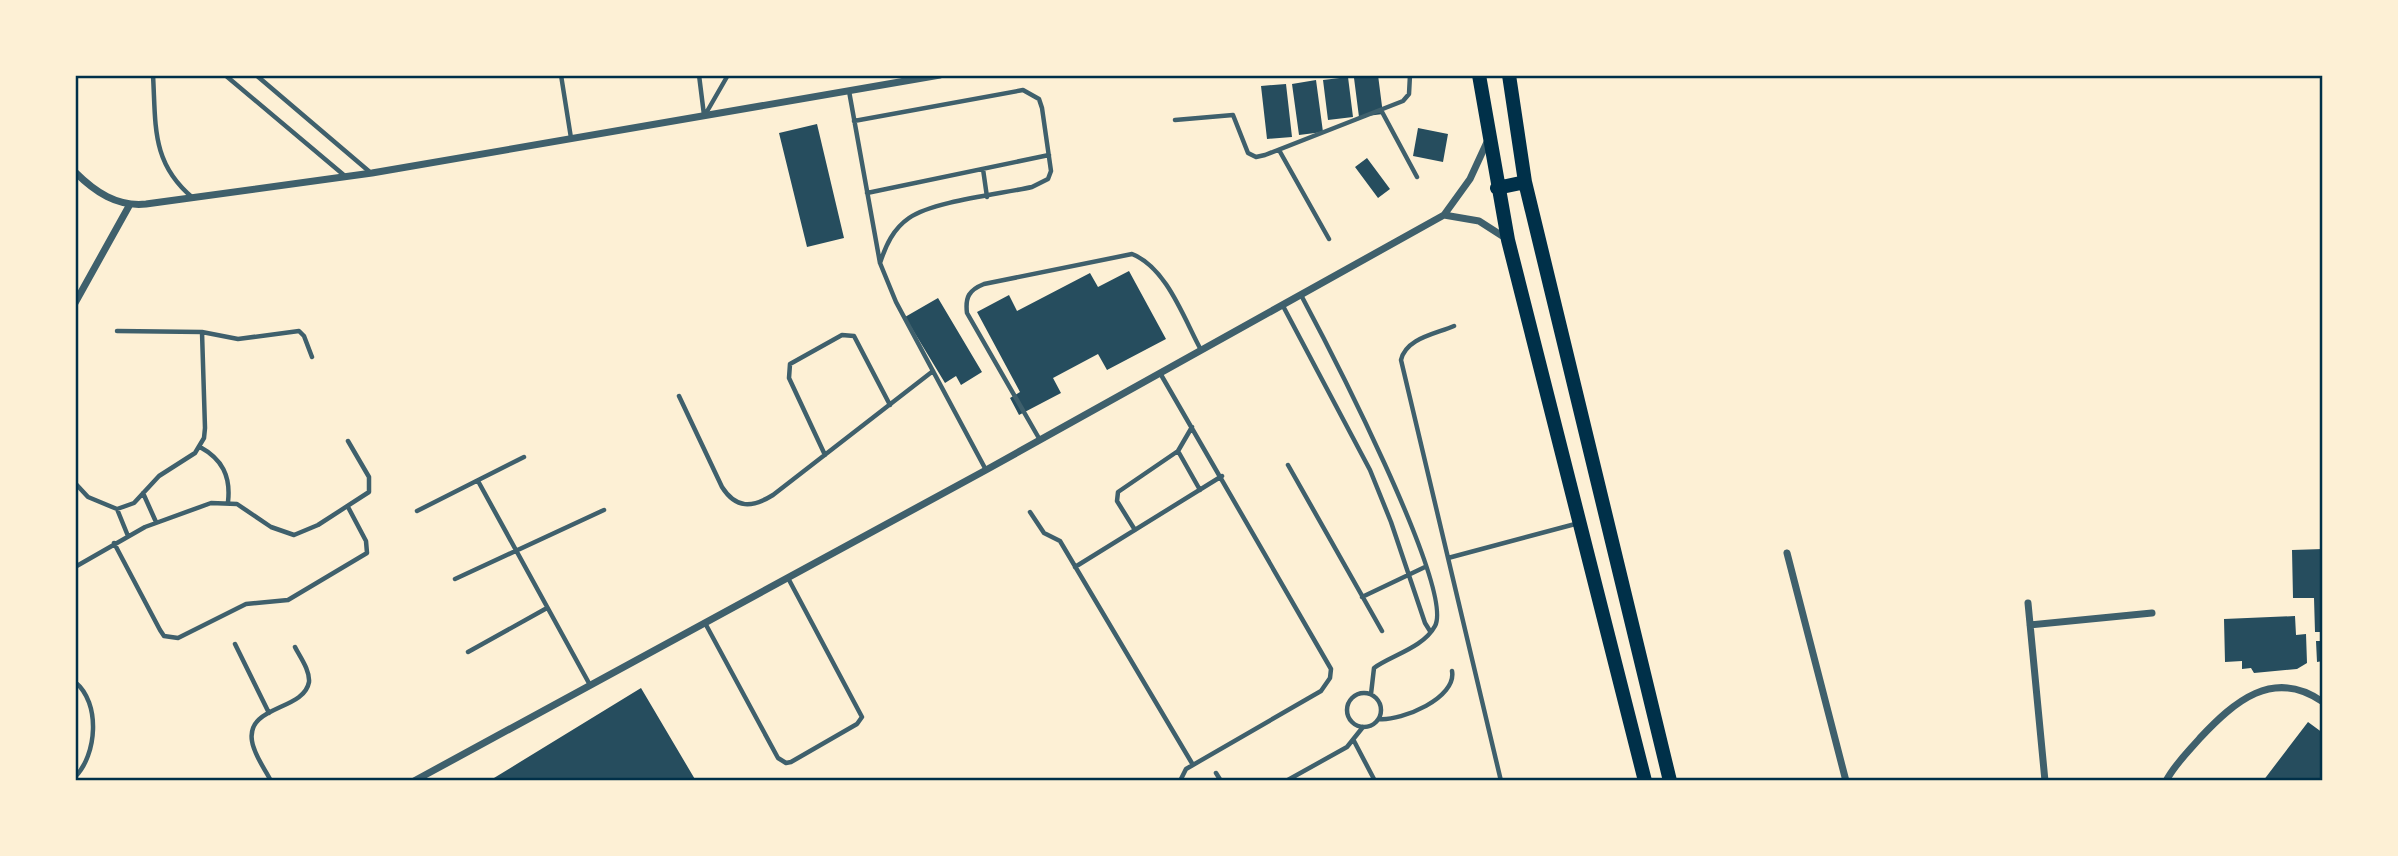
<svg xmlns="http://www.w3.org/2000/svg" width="2398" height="856" font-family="Manrope,sans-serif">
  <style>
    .building { fill: #264d5e }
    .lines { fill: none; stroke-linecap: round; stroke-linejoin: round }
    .service { stroke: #3f606c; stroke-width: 4.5 }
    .minor { stroke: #3f606c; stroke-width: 7 }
    .primary { stroke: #003049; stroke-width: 14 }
    .neatline { fill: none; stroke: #003049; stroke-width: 2.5 }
  </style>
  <rect width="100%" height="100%" fill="#fdf0d5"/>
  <path class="building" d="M1378,75L1383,114L1359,117L1354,78Z
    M1348,77L1353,117L1328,120L1323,80Z
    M1316,80L1323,132L1299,135L1292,84Z
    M1286,84L1292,137L1267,139L1261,86Z
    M817,124L844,238L807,247L779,133Z
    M1418,128L1448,134L1443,162L1413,156Z
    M1367,158L1390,189L1378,198L1355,167Z
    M1129,271L1166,339L1107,370L1098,354L1053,378L1061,393L1019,415L1010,398L1020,392L977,312L1009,295L1017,311L1090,273L1098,287Z
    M938,298L982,372L961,385L956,376L945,383L905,317Z
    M2323,549V632H2315L2314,598H2293L2292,550Z
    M2295,616L2296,635L2306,634L2307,663L2297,669L2254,673L2251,668L2242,669V661L2225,662L2224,619Z
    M2316,641H2323V661L2317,662Z
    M641,688L696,781H489Z
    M2308,722L2323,733V781H2263Z"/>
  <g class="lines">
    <path class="service" d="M153,75C156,126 151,163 193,198
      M225,75L345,176
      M256,75L371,173
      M561,75L571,138
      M699,75L704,115
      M849,91L880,263L896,302L986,470
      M1381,110L1417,177
      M705,115L728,75
      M1175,120L1233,115L1248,153L1256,157L1265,155L1403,101L1409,94L1410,75
      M854,121L1023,90L1039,99L1042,108L1051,171L1048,179L1032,187C1001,194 933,201 909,218C893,229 886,245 880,263
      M1279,150L1329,239
      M983,169L987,197
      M867,193L1049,155
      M1301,295C1325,340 1455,589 1435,626C1423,648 1392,655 1374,668L1371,694
      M1283,306L1370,470L1391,522L1425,623L1430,631
      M1454,326C1436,334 1406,338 1401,360L1501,781
      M117,331L202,332L238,339L299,331L304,336L312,357
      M1160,373L1331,669L1330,678L1321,691L1186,769L1180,781
      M679,396L722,487C736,509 752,508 773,495L933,371
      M1040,440L967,313C965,297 969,290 984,284L1132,254C1167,268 1184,319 1201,350
      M200,447C222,459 231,476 228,502
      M1178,451L1200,490
      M825,455L789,378L790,364L842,335L854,336L890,405
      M1288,465L1382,631
      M478,481L590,685
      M75,483L88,497L117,509L134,503L159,476L195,453L204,438L205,428L202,332
      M143,493L156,522
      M117,509L128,536
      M417,511L524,457
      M1030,512L1044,533L1060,541L1193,765
      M1135,530L1117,501L1118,492L1178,451L1192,427
      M114,543L160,630L164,636L178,638L246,604L288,600L367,553L366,541L348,507
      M1448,558L1579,523
      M75,567L145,527L211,503L237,504L271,527L294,535L318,525L369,492V477L348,441
      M1075,567L1222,476
      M455,579L604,510
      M1362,597L1425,567
      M705,623L778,758L786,763L791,762L857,724L862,717L788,578
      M235,644L269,713
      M468,652L547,608
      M75,682C101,703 97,755 75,777
      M1347 710a17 17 0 1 1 34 0a17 17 0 1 1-34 0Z
      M1379,719C1402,721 1457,698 1452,671
      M1354,741L1375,781
      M1216,773L1221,781
      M271,781C265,769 254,755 252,741C246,705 304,711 309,682C310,670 300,657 295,647
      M1286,781L1347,747L1363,727"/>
    <path class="minor" d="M75,172C95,192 117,207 146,204L372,173L940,75
      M1444,215L1479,221L1507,239
      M75,303L129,206
      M1787,553L1846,781
      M2028,603L2045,781
      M2030,625L2152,613
      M414,781L986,470L1444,215L1470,179L1488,140
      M2166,781C2175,764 2188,752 2200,738C2234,702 2273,667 2323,702"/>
    <path class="primary" d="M1479,75L1508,240L1645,781
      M1509,75L1525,182L1670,781
      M1497,188L1525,182"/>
  </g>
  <rect width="2398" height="856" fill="none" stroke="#fdf0d5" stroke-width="154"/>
  <rect x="77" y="77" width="2244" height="702" class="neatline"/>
</svg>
